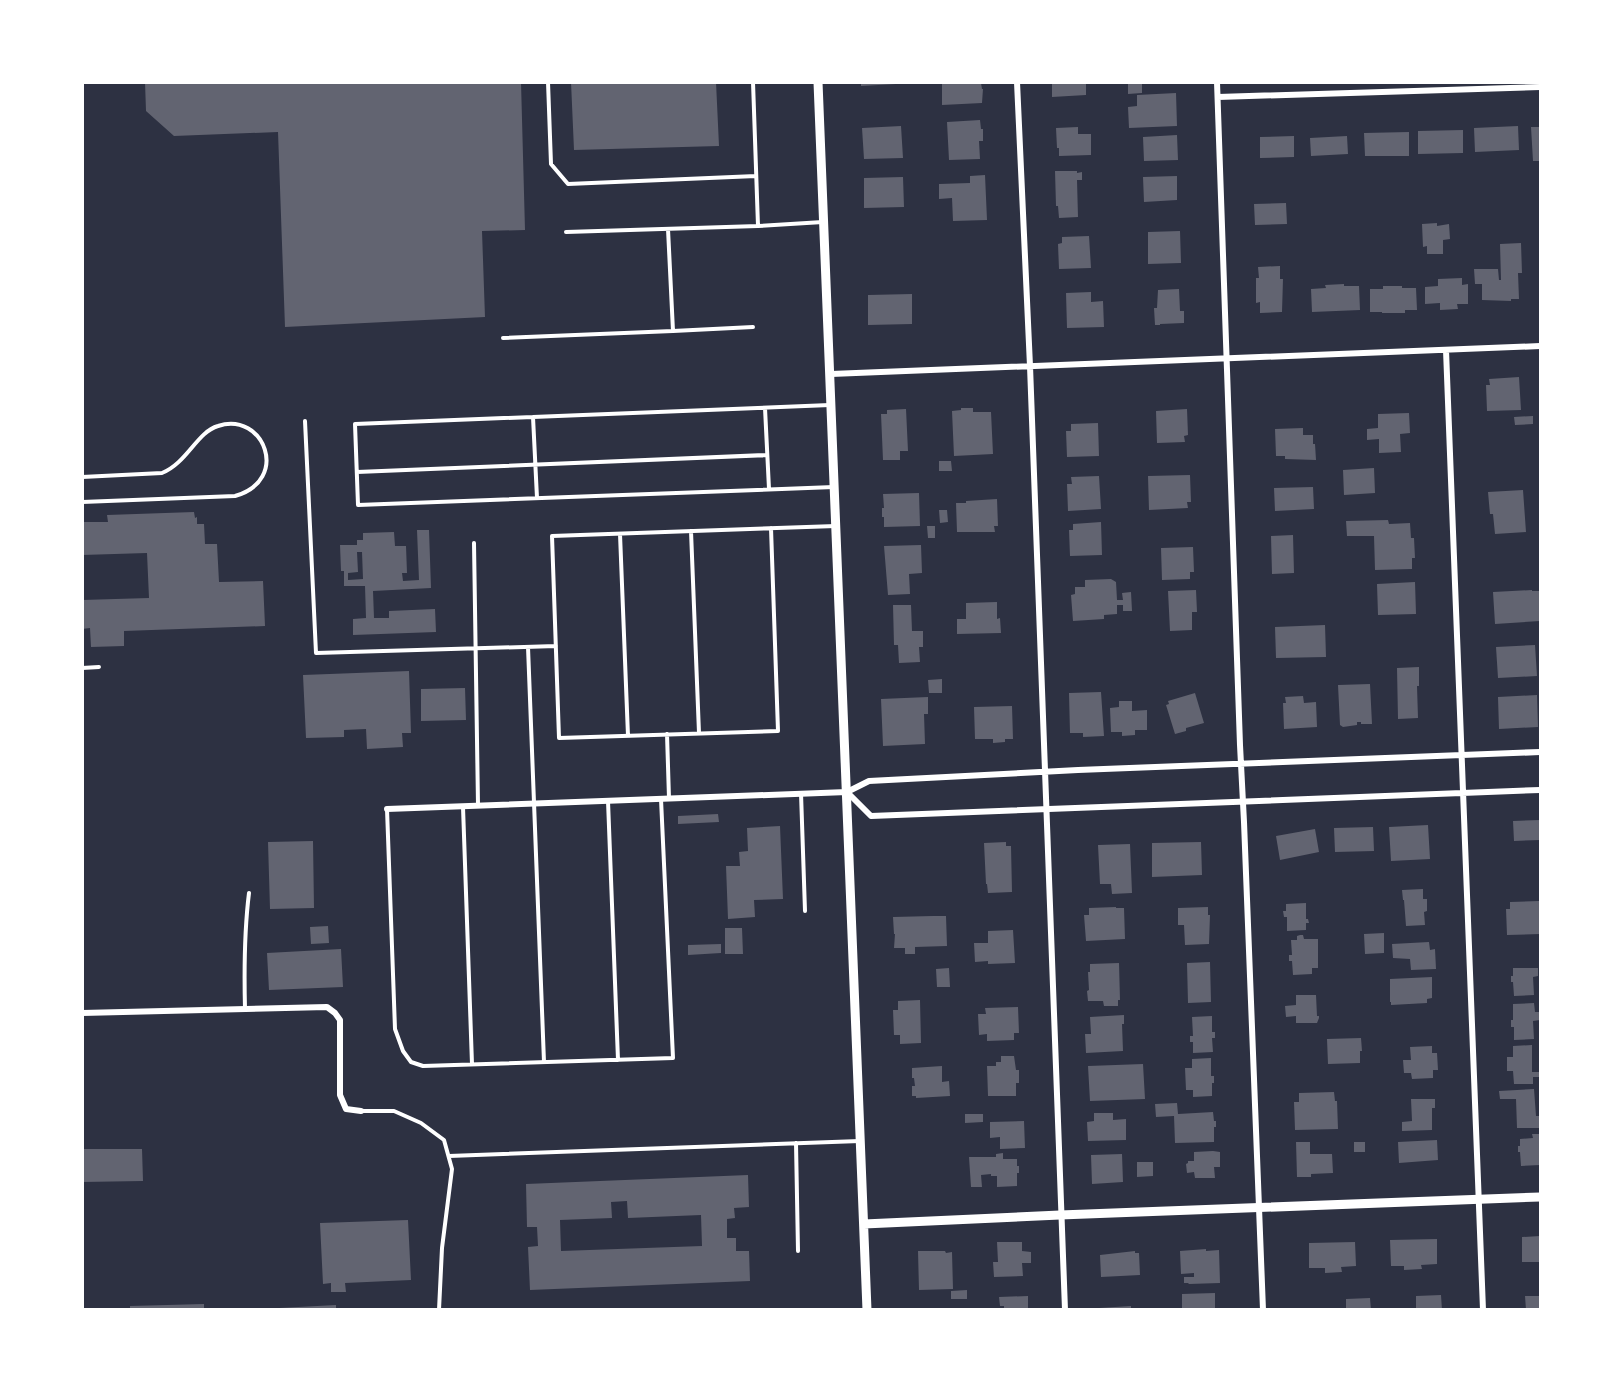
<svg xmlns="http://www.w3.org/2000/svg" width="1623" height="1392" font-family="'Fira Sans',sans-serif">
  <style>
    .building { fill: #626471; fill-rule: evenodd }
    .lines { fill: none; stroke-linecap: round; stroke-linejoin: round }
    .service { stroke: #fff; stroke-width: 4 }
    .minor { stroke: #fff; stroke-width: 6 }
    .tertiary { stroke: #fff; stroke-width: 9 }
  </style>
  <rect width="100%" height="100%" fill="#2d3142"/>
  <path class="building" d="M145,82H521L525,230L482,231L485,317L285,327L278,132L174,136L146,111Z
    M571,82H716L719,146L574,150Z
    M861,82H896V84L861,86Z
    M1052,82H1086V95L1052,97Z
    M1128,82H1142V93L1128,94Z
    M981,83L982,89H983L982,103L942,105V84Z
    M1176,93L1177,126L1129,128L1128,107L1137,106V95Z
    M980,120L981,129H983V141H979L980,159L949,160L947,122Z
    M901,126L903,158L864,159L862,128Z
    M1518,126L1519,150L1475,152L1474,128Z
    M1078,127V134H1091V155L1059,156V148H1057L1056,128Z
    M1531,127H1540V161H1533Z
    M1463,130V153L1418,154V131Z
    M1409,132V156H1365L1364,133Z
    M1177,135L1178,160L1144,161L1143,137Z
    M1294,136V157L1260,158V137Z
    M1347,136L1348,154L1311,156L1310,138Z
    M1055,171H1077V173L1082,172V180H1077L1078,217L1059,218L1058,206H1056Z
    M985,175L987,220L953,221L952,198L939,199V184L970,183V176Z
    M1177,176V200L1144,202L1143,177Z
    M903,177L904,207L864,208V178Z
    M1286,203L1287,224L1255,225L1254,204Z
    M1437,223V226L1449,224L1450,239L1443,240V254H1427V246L1423,247L1422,224Z
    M1180,231L1181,263L1148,264V232Z
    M1089,236L1091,268L1059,269L1058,244L1062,243V237Z
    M1521,243L1522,273H1518L1519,299H1511V301L1482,300V284H1475L1474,269H1498L1499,280H1501L1500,244Z
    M1280,266V279H1283L1282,312L1260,313V302L1256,303V278H1259L1258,267Z
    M1462,278V285L1468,284V304H1457L1458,309L1440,310V303L1425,304V287L1438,286V279Z
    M1344,284V286H1359L1360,310L1312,312L1311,289L1326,288L1325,285Z
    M1383,286H1402V288H1416L1417,310H1405V313H1382V312H1370V289H1383Z
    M1179,289L1180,311H1184V323L1160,324V325H1155L1154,308H1157L1158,290Z
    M1091,292V302L1103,301L1104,327L1067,328L1066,293Z
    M912,294V324L868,325V295Z
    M1519,377L1521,410L1487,411L1486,385H1490L1489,379Z
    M961,408H973V412H991L993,454L954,456L952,411L961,410Z
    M906,409L908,451H900V460H883L881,414H887V410Z
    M1187,409L1188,435L1184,436L1185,442L1157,443L1156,411Z
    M1409,413L1410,433L1400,434L1401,452L1379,453V439L1367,440V429L1378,428V414Z
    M1533,416V424L1515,425L1514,417Z
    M1098,423L1099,456L1067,457L1066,431H1071V424Z
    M1303,428V435H1313V444H1315L1316,460L1285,459V456H1276L1275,429Z
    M939,461H951L952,471H939Z
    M1374,468L1375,493L1344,495L1343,470Z
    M1190,475L1191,502H1187L1188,508L1149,510L1148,476Z
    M1099,476L1101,509L1068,511L1067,484H1072L1071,477Z
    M1313,487L1314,509L1275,511L1274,488Z
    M1523,490L1526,532L1495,534L1493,514H1490L1488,492Z
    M919,493L920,526L884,527V517H882V508H884L883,494Z
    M997,499L998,526H994L995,532H957L956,503H966V501Z
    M939,510H947L948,522L940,523Z
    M194,512L195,518L197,517V524H204L205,544H217L219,582L263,581L265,626L124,631V646L91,647L90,628L82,629V600L149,598L147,553L82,555V522H108L107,515Z
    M1388,520L1389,524L1410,523L1411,538H1414L1415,558H1412V569L1375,570L1374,536H1347L1346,521Z
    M1101,522L1102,555L1070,556L1069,530H1073V524Z
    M927,526H935V538H928Z
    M417,530H429L431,588L373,591L374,618H389V611L435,609L436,632L353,635V619L366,618L365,586H344V571H341L340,545H357V540H363V533L394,532L395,546H406L407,573H402L403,581L419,580ZM357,552H362L363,579L348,580V573L358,572Z
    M1293,535L1294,573L1272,574L1271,536Z
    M921,545L922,573L909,574L910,594L888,595L884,546Z
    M1193,547L1194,572H1190V579L1162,580L1161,548Z
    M1111,579L1116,582L1117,600H1123L1122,593L1131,592L1132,611H1123V605H1117V614L1104,615V619L1073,621L1071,595L1075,594V587H1085V580Z
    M1415,582L1416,614L1378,615L1377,584Z
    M1196,590L1197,612H1192V630L1170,631L1168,591Z
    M1532,590V591H1540V621L1495,624L1493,592Z
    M997,602V619L1000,618L1001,633L957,634V619H966V603Z
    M893,605H911L912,631H923V647H919L920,662L899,663L898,645H894Z
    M1325,625L1326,657L1276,658L1275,627Z
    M1535,645L1537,676L1498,678L1496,647Z
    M1419,667V686H1417L1418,718L1398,719L1397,668Z
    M409,671L411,733H402L403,747L367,749L366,729L344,730V737L306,738L303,675Z
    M942,679V693H929L928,680Z
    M1370,684L1372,724H1361V722H1357V725L1343,727L1340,725L1338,685Z
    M465,688L466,720L421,721V689Z
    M1101,692L1104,736L1083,737V733H1070L1069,693Z
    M1195,693L1204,723L1186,728V731L1175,734L1166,705L1169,704L1168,701Z
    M1537,695L1538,727L1499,729L1498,697Z
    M1303,696L1304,703L1316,702L1317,727L1284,729L1283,703H1286L1285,697Z
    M928,697V714H924L925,744L883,746L881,699Z
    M1119,701H1132V711L1147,710V730H1135V735L1122,736V732H1111L1110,708L1119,707Z
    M1012,706L1013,739H1005V742L993,743V739H975L974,707Z
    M718,814L719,822L678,824V816Z
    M1540,820V840L1514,841L1513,821Z
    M1428,825L1430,859L1391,861L1389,827Z
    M780,826L783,899L754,900L755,917L728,919L726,866H740L739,852L748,851L747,828Z
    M1373,827L1374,851L1335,852L1334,828Z
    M1315,829L1319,852L1280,860L1276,836Z
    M313,841L314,908L270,909L268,842Z
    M1006,842V846H1011L1012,892L988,893L987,884H986L984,843Z
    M1201,842L1202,875L1152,877V843Z
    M1130,844L1132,893L1112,894L1111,884H1100L1098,845Z
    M1423,889V899H1427V911L1424,912L1425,925L1406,926L1404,900H1403L1402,890Z
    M1539,901L1540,934L1507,935L1506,909H1510V902Z
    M1306,903V919H1308L1309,923H1306V930L1287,931V917H1284L1283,911H1286V904Z
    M1116,907V908H1124L1125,939L1086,941L1084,915H1089V908Z
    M1208,907V915H1210L1209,944L1185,945L1184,925H1178V908Z
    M933,916H946L947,946L915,947V954H905V948H894L895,934H894L893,917Z
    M328,926L329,943L311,944L310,927Z
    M725,928H742L743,954H725Z
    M1013,930L1015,963L988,964V961L975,962L974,943H988V931Z
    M1384,933V953L1365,954L1364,934Z
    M1300,935H1303L1304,939H1318V968H1312V974L1293,975L1292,961H1289V955H1292L1291,940H1297V936Z
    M1429,942L1430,950L1435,949L1436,969L1411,970L1410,959L1393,958L1392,944Z
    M721,944V953L688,955V945Z
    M341,949L343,987L269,990L267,953Z
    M1210,962L1211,1002L1188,1003L1187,963Z
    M1119,963L1120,1000H1118V1006H1104L1103,1001H1088L1087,991L1089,990L1088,972H1090V964Z
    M949,968L950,987H937L936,969Z
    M1513,968H1538V976L1533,977L1534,995L1514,996L1513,982H1511V976H1513Z
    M1432,977V998L1427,999V1003L1391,1005V1002H1390V979Z
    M1296,995H1316L1317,1016H1319V1018L1317,1023H1296V1016L1286,1017L1285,1006L1296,1005Z
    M920,1000L921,1043L900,1044V1035H894L893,1010H898V1001Z
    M1534,1003L1535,1012H1540V1020L1533,1021L1534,1039L1514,1040V1027H1511V1020H1513V1004Z
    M1018,1007L1019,1033H1014V1040L987,1041V1034L979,1035L978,1014H986L985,1008Z
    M1124,1015V1024H1122L1123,1051L1086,1053L1085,1034H1091L1090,1017Z
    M1212,1016V1032H1215V1038H1212L1213,1052L1193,1053V1042H1190V1036H1193L1192,1017Z
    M1361,1038L1362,1051H1360V1063L1328,1064L1327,1039Z
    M1532,1045V1072H1540V1077H1533V1084H1514L1513,1071H1507V1057H1513V1046Z
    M1432,1046V1053H1437L1438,1070H1433V1078L1412,1079L1411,1073H1404L1403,1060H1411L1410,1047Z
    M1001,1056H1014L1016,1070H1019V1083H1016V1096H988L987,1066H996V1062H1001Z
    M1211,1058V1076H1214V1083H1212V1096L1193,1097V1090H1186L1185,1068H1192V1059Z
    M1143,1064L1145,1099L1090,1101L1088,1066Z
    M942,1066V1082L949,1081L950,1096L916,1098V1096H912V1086H915L914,1078H912V1068Z
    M1534,1089L1536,1116H1540V1128H1517L1516,1099H1500L1499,1091Z
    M1334,1092L1335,1101H1337L1338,1129L1295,1130L1294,1102H1299V1093Z
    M1411,1099H1435V1108H1432V1130L1402,1131V1122L1412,1121Z
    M1177,1103L1178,1114L1213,1112L1214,1121H1216V1127H1214V1142L1175,1143L1174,1116L1156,1117L1155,1104Z
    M1094,1113H1113V1120L1126,1119V1140L1088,1141L1087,1122L1094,1121Z
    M965,1114H983V1122L965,1123Z
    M1024,1121L1025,1148L1000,1149V1137L990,1138V1122Z
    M1532,1134H1540V1165L1521,1166L1520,1152H1518V1146H1520V1139L1533,1138Z
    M1437,1140L1438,1160L1399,1163L1398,1142Z
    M1296,1142H1310V1154H1332L1333,1173L1311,1174V1177H1297Z
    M1354,1142H1365V1152H1354Z
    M82,1149H142L143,1181L82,1182Z
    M1213,1151L1220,1152V1167H1214L1215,1178H1195L1194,1172L1187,1173L1186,1164L1188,1163V1161H1194V1152Z
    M1003,1153V1159H1017V1166H1019V1173H1017V1186L997,1187V1176H991V1174L981,1175L982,1187H971L969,1157H996V1154Z
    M1122,1154L1123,1182L1092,1184L1091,1155Z
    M1137,1162H1153V1176L1137,1177Z
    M748,1175L749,1207L734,1208L735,1218L727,1219V1238H736V1251H749L750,1281L530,1290L528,1247L538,1246L537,1227H527L526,1184ZM627,1201L628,1218L701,1215L702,1246L561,1251L560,1220L612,1218L611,1202Z
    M408,1220L411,1280L345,1283L346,1292H331V1283L323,1284L320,1223Z
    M1540,1236V1262H1522V1237Z
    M1437,1239V1264L1421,1265L1422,1269L1404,1270V1266H1391L1390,1240Z
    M997,1242H1022V1251L1031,1252V1263H1022L1023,1276L994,1277L993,1262H998Z
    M1355,1242L1356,1266L1341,1267L1342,1272L1325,1273V1268H1309V1243Z
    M1206,1249V1251L1219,1250L1220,1283L1189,1284L1188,1283H1184V1277H1194V1273L1181,1274L1180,1251Z
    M918,1251H945L946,1253L952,1252L953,1289L919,1290Z
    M1135,1251V1253H1139L1140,1275L1101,1277L1100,1255Z
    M967,1290V1299H951V1291Z
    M1215,1293V1310H1182V1294Z
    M1441,1295L1442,1310H1416V1296Z
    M1028,1296V1308H1025V1310H1004V1306H1000L999,1297Z
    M1525,1296H1540V1310H1526Z
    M1370,1298L1371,1310H1346V1299Z
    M204,1304V1310H130V1306Z
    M336,1305V1310H279V1308Z
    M1131,1306V1310H1099V1308Z"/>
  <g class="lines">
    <path class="service" d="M548,82L551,164L568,184L756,176
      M758,226L823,222
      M668,229L673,331L753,327
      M566,232L758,226L753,82
      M503,338L673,331
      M830,405L355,424L358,505L834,487
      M765,408L769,489
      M533,417L537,498
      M305,421L316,653L556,646
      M357,472L767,455
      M82,477L162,473C187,463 197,432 218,426C264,411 291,480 235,496L82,502
      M771,528L778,731L559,738L552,536L836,526
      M691,531L699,733
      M620,534L628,736
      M474,543L478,805
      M528,647L544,1062
      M82,668L99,667
      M667,734L669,798
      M801,793L805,911
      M608,801L618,1060
      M463,807L472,1064
      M387,809L395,1029L403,1051L411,1062L423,1066L673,1058L661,799
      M245,1009C244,969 244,933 249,893
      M361,1111H394L421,1123L444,1140L452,1169L442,1248L439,1310
      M796,1143L798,1251
      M449,1156L860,1141"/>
    <path class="minor" d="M1017,82L1030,366L1065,1310
      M1217,82L1240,745L1244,822L1263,1310
      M1218,97L1540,87
      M1446,350L1483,1310
      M831,374L1540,346
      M847,792L871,816L1540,790
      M387,809L847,792L869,781L1078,770L1540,752
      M82,1013L327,1007L335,1013L340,1020V1095L346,1109L361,1111"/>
    <path class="tertiary" d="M818,82L867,1310
      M864,1224L1060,1215L1540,1197"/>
  </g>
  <rect width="1623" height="1392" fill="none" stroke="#ffffff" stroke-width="168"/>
</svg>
